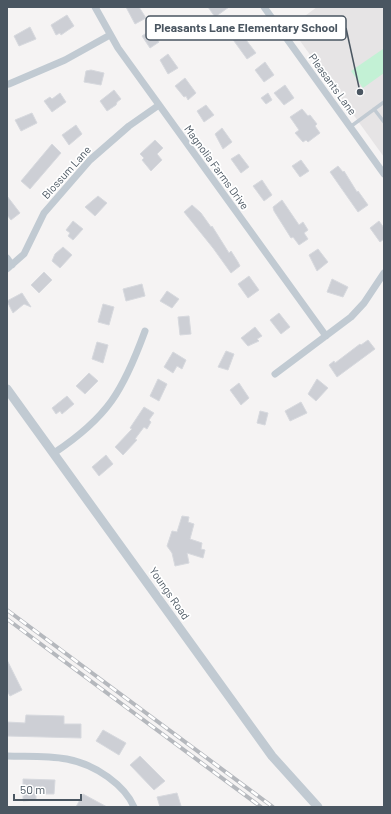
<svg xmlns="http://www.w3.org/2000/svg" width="391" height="814" font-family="Barlow,sans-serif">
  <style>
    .education { fill: #e6e4e5 }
    .green { fill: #c3f1d5 }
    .building { fill: #cdcfd5; stroke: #d7d9de }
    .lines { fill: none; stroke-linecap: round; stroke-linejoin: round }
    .service { stroke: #c1cad2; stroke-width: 3.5 }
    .minor { stroke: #c1cad2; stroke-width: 7 }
    .tertiary { stroke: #c1cad2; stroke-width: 9 }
    .rail-casing { stroke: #b5b8bd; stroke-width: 4 }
    .rail { stroke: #fff; stroke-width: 2.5; stroke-dasharray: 8; stroke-linecap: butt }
    .labels { text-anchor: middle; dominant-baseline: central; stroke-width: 3.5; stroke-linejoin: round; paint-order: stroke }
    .street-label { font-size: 11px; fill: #4a5661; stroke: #fff }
    .leader { fill: none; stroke: #4a5661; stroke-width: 1.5 }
    .callout-dot { fill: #4a5661; stroke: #fff; stroke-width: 1.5 }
    .callout { fill: #fff; stroke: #4a5661; stroke-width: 1.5 }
    .callout-label { font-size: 12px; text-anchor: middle; font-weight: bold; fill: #4a5661 }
  </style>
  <rect width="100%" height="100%" fill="#f5f3f3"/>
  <path class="education" d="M317,7H384V157L290,27Z"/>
  <path class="green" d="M383,49L384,73L363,88L351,71Z"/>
  <path class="building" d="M126,7H139L146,18L135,24Z
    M208,7H229L215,17Z
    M67,15L74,26L61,35L60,33L56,35L51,25Z
    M30,27L36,39L19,46L14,36Z
    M237,28L256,53L247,59L229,34Z
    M151,30L159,42L150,48L142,36Z
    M168,54L178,68L168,74L160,60Z
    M265,62L274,75L264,82L255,70Z
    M91,70L104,73L101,85L84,82L86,71Z
    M185,78L196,93L188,100L186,96L184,97L175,86Z
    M285,85L294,98L284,105L274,93Z
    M114,90L121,99L117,102L116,105L107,111L100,101Z
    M60,93L66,102L52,112L44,101L50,97L52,99Z
    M268,93L272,100L266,104L261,98Z
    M206,105L214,115L204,122L197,111Z
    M302,109L308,116L310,115L317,124L315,126L320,133L308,142L306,140L303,142L295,133L299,130L290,117Z
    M32,113L37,123L21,131L15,120Z
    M76,125L82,134L69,145L62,135Z
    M222,128L232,142L223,149L215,134Z
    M155,140L163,148L157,154L162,160L151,171L142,160L144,158L140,154Z
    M52,144L61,153L30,189L21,181Z
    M239,154L249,167L241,173L231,159Z
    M301,160L309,171L300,177L292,166Z
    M338,166L343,172L344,171L357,192L358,191L368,205L358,212L330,172Z
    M262,180L272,195L264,201L253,186Z
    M7,196L20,213L11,220L7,215Z
    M98,196L107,203L95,216L85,207Z
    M282,200L299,225L303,222L308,230L304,233L308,239L299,245L293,237L291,238L274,211L273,207Z
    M192,205L201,213L211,227L212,226L229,253L231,251L238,262L240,266L231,273L213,248L184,212Z
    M73,221L83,229L73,240L68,236L70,233L66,230Z
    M379,221L384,228V239L380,242L370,228Z
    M63,247L72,255L60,268L52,261L55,254Z
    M318,249L328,262L317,271L309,255Z
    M44,272L52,280L39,293L31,285Z
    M249,276L259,290L248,298L238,284Z
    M332,279L348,287L343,297L327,292Z
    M142,284L145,296L126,301L123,289Z
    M167,291L179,299L172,308L160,301Z
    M22,293L31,307L24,304L13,313L7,301Z
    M103,304L114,307L109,325L98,322Z
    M279,313L290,327L281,334L270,320Z
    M189,316L191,334L180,335L178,317Z
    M255,327L262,336L257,339L259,341L248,346L241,338Z
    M368,340L375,349L337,377L329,365L334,361L335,363L360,344L361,345Z
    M97,342L108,345L103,363L92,359Z
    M226,351L234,354L228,370L218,367Z
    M173,352L186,360L182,369L177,366L173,373L164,367Z
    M89,373L98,381L85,394L76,386Z
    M158,379L167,384L159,401L150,396Z
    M317,379L328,388L316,401L308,394Z
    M239,383L249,398L241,405L230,390Z
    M67,396L74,404L62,414L60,411L56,414L52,408Z
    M301,402L307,413L290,421L285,411Z
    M144,407L154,413L149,420L151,422L147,429L144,427L135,439L137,440L123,455L115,447L132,429L130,428Z
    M260,411L268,413L265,425L257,423Z
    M106,455L113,464L99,476L92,467Z
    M182,516L189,517L188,522L194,524L190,539L202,543L201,549L205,550L203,558L187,553L189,563L175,566L172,553L167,546L172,531L177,532Z
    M7,660L22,690L10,696L7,691Z
    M26,715L64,716V724H81V738L7,736V722L25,723Z
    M103,730L126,743L119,755L96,741Z
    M140,756L165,781L154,790L130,765Z
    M23,779L55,780L54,794H36V800L23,801Z
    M177,793L181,806L160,807L157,797Z
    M83,794L107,807H76Z"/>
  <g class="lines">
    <path class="service" d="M374,109L384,122
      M350,127L384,102"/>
    <path class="minor" d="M95,7L118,48L326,336
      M264,7L384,174
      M9,84L65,60L110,35
      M7,258L12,265
      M7,269L24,254L44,213L90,160L129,126L159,105
      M275,374L351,317L364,303L384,273
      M54,453C108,417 123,391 145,331
      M7,756C45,757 75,753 108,777C119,785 129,795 134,807"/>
    <path class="tertiary" d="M7,389L272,756L318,807"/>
    <defs>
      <path id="rail" d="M7,610L273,807
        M7,619L261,807"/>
    </defs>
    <use href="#rail" class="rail-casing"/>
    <use href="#rail" class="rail"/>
  </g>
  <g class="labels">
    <g class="street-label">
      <text transform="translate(333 84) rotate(54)">Pleasants Lane</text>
      <text transform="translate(217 167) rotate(54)">Magnolia Farms Drive</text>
      <text transform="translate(66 172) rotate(-48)">Blossum Lane</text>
      <text transform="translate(170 593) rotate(55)">Youngs Road</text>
    </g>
  </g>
  <path class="leader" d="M360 92L346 28"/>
  <circle class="callout-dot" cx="360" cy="92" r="4"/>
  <rect class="callout" x="146" y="16" width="200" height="24" rx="4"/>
  <g class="callout-label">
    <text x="246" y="32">Pleasants Lane Elementary School</text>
  </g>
  <rect width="391" height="814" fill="none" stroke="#4a5661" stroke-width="16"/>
  <path d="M14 794v6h67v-6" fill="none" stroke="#4a5661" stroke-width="2"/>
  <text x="20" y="794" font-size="12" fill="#4a5661" stroke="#ffffff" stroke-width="3" paint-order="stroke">50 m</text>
</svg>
